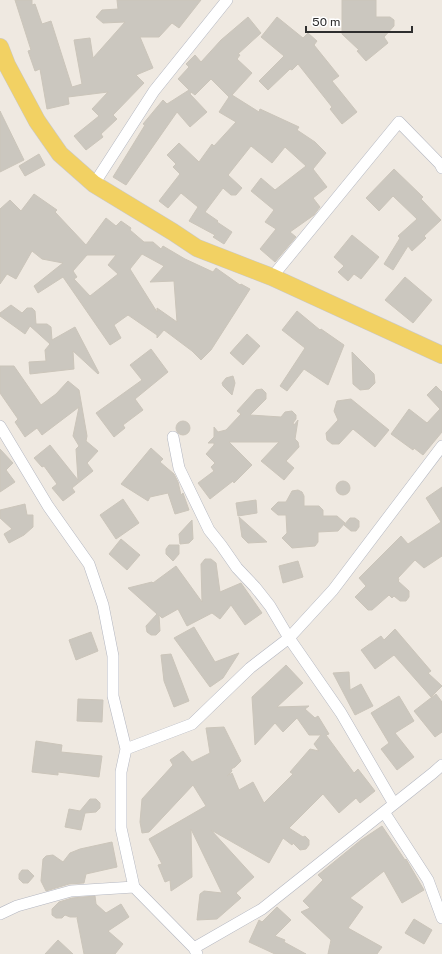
<svg xmlns="http://www.w3.org/2000/svg" width="442" height="954" font-family="'Public Sans',sans-serif">
  <style>
    .building { fill: #cbc7bf; stroke: #cbc5ba; fill-rule: evenodd }
    .lines { fill: none; stroke-linecap: round; stroke-linejoin: round }
    .minor-casing { stroke: #b4b7c1; stroke-width: 12 }
    .primary-casing { stroke: #c9c9c9; stroke-width: 18 }
    .minor { stroke: #fff; stroke-width: 11 }
    .primary { stroke: #f2d163; stroke-width: 17 }
  </style>
  <rect width="100%" height="100%" fill="#efe9e1"/>
  <path class="building" d="M15,0H32V5L35,4L42,24L51,21L72,87L82,84L74,40L90,38L93,58L125,22L103,23L96,17L102,10L118,9L117,0H201L179,28L172,23L159,37H140L153,68L136,75L144,83L113,115L117,119L101,134L103,137L86,150L74,136L99,116L92,109L108,92L68,97L69,104L47,109L40,69L35,71L28,51L31,50Z
    M342,0H376V17H390L394,20V26L384,37L388,43L366,61L357,51L359,50L342,34Z
    M248,17L261,33L238,54L240,55L237,59L252,73L232,95L259,112L260,109L299,127L297,130L315,142L326,153L313,169L327,187L313,198L320,207L314,215L290,232L296,237L275,262L260,249L276,229L265,222L274,210L251,191L261,178L275,190L306,166L285,147L272,163L251,146L228,175L242,188L236,195H231L223,188L205,212L218,221L217,222L232,232L224,244L213,237L215,235L189,221L198,207L181,193L168,208L159,201L180,174L173,167L176,164L167,155L179,143L199,162L212,144L214,146L236,122L219,112L229,97L211,79L195,95L191,92L190,94L207,112L190,127L177,112L126,185L113,177L145,125L143,124L163,100L167,104L189,90L178,79L189,67L186,64L195,55L201,62L221,40Z
    M277,17L303,38L308,33L317,41L314,45L339,76L332,81L357,112L342,124L330,109L332,107L298,64L292,70L290,69L268,90L259,81L284,56L261,37Z
    M0,111L24,160L0,172Z
    M39,154L45,165L25,176L19,166Z
    M394,169L423,197L421,199L441,220L424,236L426,238L412,251L408,246L393,270L384,264L400,238L398,236L417,219L393,196L379,211L366,198Z
    M34,194L57,210L55,212L86,245L106,218L116,226L121,221L131,228L130,230L144,242H153L161,249L163,246L185,259L213,272L216,268L240,285L241,284L250,289L211,350L201,360L192,351L164,330L157,338V335L128,315L114,325L121,338L110,345L63,277L38,293L34,286L63,263L42,259L32,251L16,279L7,274L0,284V209L10,200L21,211ZM142,254L164,266L150,282L174,281L177,322L157,308V312L130,269ZM87,255H116L108,265L118,274L90,296L74,279L77,277L73,271Z
    M352,235L379,257L361,279L354,274L348,281L338,272L344,266L334,257Z
    M405,277L432,300L413,323L385,300Z
    M11,305L22,313L27,308H32L35,311L36,324H47L51,327L52,340L75,327L99,373L98,374L73,351L74,369L30,374L29,362L46,361L45,350L50,344L30,326L25,334L0,316V313Z
    M297,311L320,330L321,329L344,345L328,385L304,369L287,391L280,386L305,348L282,330Z
    M247,334L260,346L243,365L230,353Z
    M151,349L168,372L135,399L143,410L123,425L125,428L114,437L96,413L142,380L130,365Z
    M352,352L374,374L375,383L369,389L360,390L353,384Z
    M0,366H14L41,405L56,394L68,381L79,390L87,436L86,441L98,451L87,463L93,471L72,488L75,492L63,501L52,488L57,484L44,466L42,467L34,458L50,445L78,480L76,449L79,446L73,436L79,407L42,435L37,428L25,437L15,422L18,419L0,393Z
    M233,376L235,383L232,395L223,386L222,383L226,378Z
    M436,386L442,392V432L423,455L414,448L413,450L391,434L409,409L427,423L440,409L427,395Z
    M262,389L266,393V399L250,415L281,417L285,412L292,411L296,415V419L293,423L294,425L298,420L295,439L298,442L299,447L286,461L294,468L284,480L261,461L279,442H229L252,465L234,483L233,481L210,499L198,483L214,471L211,467L215,463L206,454L214,445V443H208L214,437V427L218,432L226,430L241,414L237,411L256,390Z
    M351,399L389,430L375,447L353,429L339,444H332L327,440L326,433L338,420L334,411L337,401Z
    M176 428a7 7 0 1 1 14 0a7 7 0 1 1-14 0Z
    M151,448L163,459L160,462L174,474L178,482L181,495L183,493L189,510L175,514L168,493L150,497L148,501L121,484Z
    M0,449L13,463L6,470L15,482L0,492Z
    M336 488a7 7 0 1 1 14 0a7 7 0 1 1-14 0Z
    M442,487V556L424,568L415,560L398,578L399,580L398,581L409,591V597L406,601H400L394,596L392,598L389,595L372,610H368L355,597L366,586L359,578L401,536L408,544L441,522L426,498Z
    M298,490L302,492L304,496V506H319L323,510V516H337L345,523L338,531L318,532V542L315,546L292,548L282,538L287,533L286,515H278L271,509L278,502H286L292,491Z
    M123,499L139,523L116,539L100,515Z
    M256,500L257,513L238,516L236,503Z
    M25,504L27,515H33V527L24,535L9,543L4,534L12,529L0,518V510Z
    M239,517L267,542L248,543L242,537Z
    M350,518H355L359,521V527L356,531H351L344,525Z
    M192,520L193,539L189,543L180,544L179,534Z
    M121,539L140,555L127,570L109,554Z
    M169,545H179V554L173,561L166,554V549Z
    M205,559H211L216,563L220,592L241,583L262,613L245,625L231,605L220,619L212,613L187,626L178,609L162,618L159,615L160,631L156,635H151L147,632L146,626L157,614L128,588L152,582L153,583L176,566L202,602L201,564Z
    M298,561L303,577L283,583L279,566Z
    M194,627L215,662L239,653L223,678L210,687L174,638Z
    M395,629L431,671L428,673L442,686L431,697L394,655L375,669L361,650L381,636L384,640Z
    M91,632L98,651L76,660L69,640Z
    M171,654L189,701L174,707L164,681L161,655Z
    M286,665L303,683L277,707L309,706L305,709L315,718L318,716L329,734L326,735L354,773L358,769L375,791L360,803L356,798L339,813L323,794L289,828L303,837L305,836L309,840V845L306,849L300,850L293,843L292,845L283,838L269,863L211,830L254,877L236,893L241,898L217,919L197,920L200,894L204,891L222,893L191,829L192,877L171,891L170,880L165,882L158,865L162,864L149,839L206,806L193,785L149,832L142,833L140,822L142,799L173,765L170,760L183,751L192,762L210,753L206,728L224,727L241,761L235,767L231,769L232,771L227,776L232,773L239,790L253,782L264,803L293,774L290,772L310,749L319,751L314,744L321,735H309L297,718L283,732L275,723L255,745L252,697Z
    M349,672L350,690L361,684L373,706L355,715L333,673Z
    M436,694L442,702V732L435,737L414,711Z
    M399,696L414,721L395,733L414,757L397,770L381,749L389,743L371,713Z
    M78,699L103,700L102,722L77,721Z
    M36,741L62,745L61,752L102,756L99,777L58,772V775L32,772Z
    M90,799H96L100,803V808L96,812L85,813L81,830L65,827L69,809L80,811Z
    M382,826L405,860L406,859L424,890L402,903L384,871L350,898L363,907L348,928L382,947L377,954H328L331,940L301,912L310,908L303,901L323,880L318,875L361,840Z
    M112,842L117,867L86,874L84,883L69,884L46,891L41,881L43,859L46,856L53,855L63,862L70,853L80,849Z
    M22,870H28L34,876L28,883H23L19,879V874Z
    M95,896L96,904L106,913L121,904L129,917L108,931L123,944L115,954H84L77,918L78,917H70L65,915L62,918H56L52,915V909L59,902L72,898Z
    M277,907L291,920L275,936L285,940L284,942L306,954H275L249,942L259,920L262,922Z
    M414,919L432,930L424,944L405,933Z
    M58,940L73,954H45Z"/>
  <g class="lines">
    <defs>
      <path id="minor" d="M94,184L154,91L227,0
        M272,277L399,122L440,164L442,168
        M0,426L48,506L89,564L103,605L113,656V696L126,749L121,772V828L134,887L194,948L197,954
        M173,437L179,468L209,530L221,545L237,568L255,587L270,606L289,638L341,713L394,804
        M126,749L192,724L250,668L289,638L333,590L442,446
        M384,812L428,880L442,918
        M0,914L17,906L71,891L134,887
        M194,948L262,909L433,773L442,765"/>
      <path id="primary" d="M0,47L7,65L37,121L60,154L94,184L173,232L197,248L272,277L442,355"/>
    </defs>
    <use href="#minor" class="minor-casing"/>
    <use href="#primary" class="primary-casing"/>
    <use href="#minor" class="minor"/>
    <use href="#primary" class="primary"/>
  </g>
  <path d="M306 26v6h106v-6" fill="none" stroke="#2e2e2e" stroke-width="2"/>
  <text x="312" y="26" font-size="12" fill="#2e2e2e" stroke="#ffffff" stroke-width="3" paint-order="stroke">50 m</text>
</svg>
